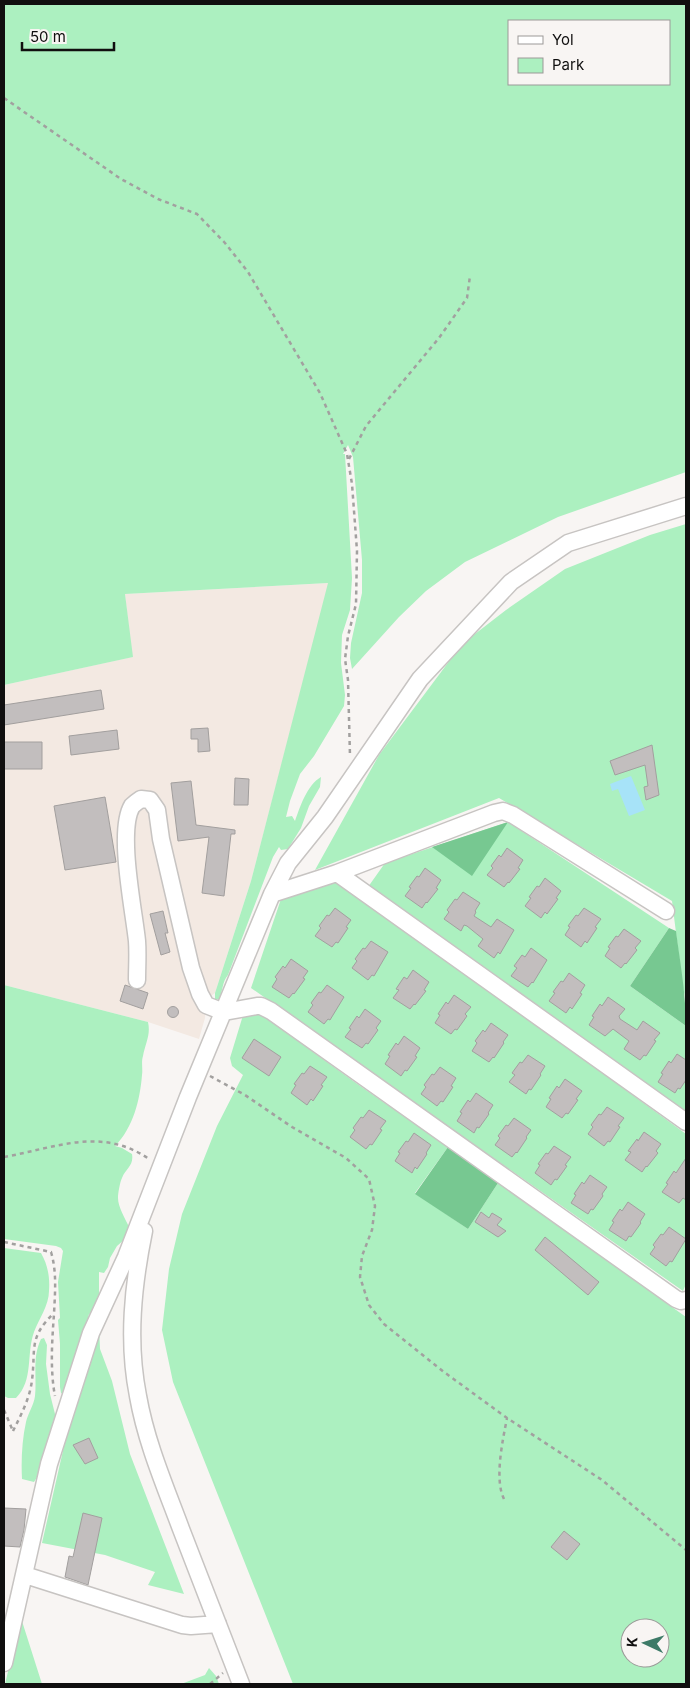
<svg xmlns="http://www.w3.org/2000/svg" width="690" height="1688" font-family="Inter,sans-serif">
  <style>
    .built { fill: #f3e9e2 }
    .green { fill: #acf0c0; fill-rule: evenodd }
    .forest { fill: #77c891 }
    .water { fill: #a7e3f8 }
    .building { fill: #c2bebe; stroke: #a29f9e }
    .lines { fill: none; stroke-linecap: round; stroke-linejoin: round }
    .minor-casing { stroke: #c7c4c2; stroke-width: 19 }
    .path { stroke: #a2a09f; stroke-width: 2.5; stroke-dasharray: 4 4; stroke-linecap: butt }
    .minor { stroke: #fff; stroke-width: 16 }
  </style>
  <rect width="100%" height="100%" fill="#f8f5f3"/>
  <path class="built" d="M329,583L251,881L215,993L207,999L205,1018L199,1039L148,1022L4,985V685L132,657L125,594Z"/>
  <path class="green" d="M4,4H686V472L558,517L465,562L426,591L399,617L352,669L350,658L351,643L362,593V560L353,457L348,445L343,454H345L352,578L350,610L342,635L341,663L345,695L344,706L314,756L300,774L290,801L286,817L292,816L295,821C300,807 307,785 321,777L320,787L309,806L301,828L288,849L281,850L279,847L273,857L228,975C222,982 223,991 219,999L215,1000V993L251,881L328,583L125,594L133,657L4,685ZM509,21H669V84H509Z
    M686,524V1000L683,988L672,901L499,798L315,870L379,755L462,644L506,610L565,569L650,535Z
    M508,822L669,928L630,986L686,1026L685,1112L368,887L385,863Z
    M338,880L686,1134V1284L683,1291L251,988L282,896Z
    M4,985L148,1022C151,1035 145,1044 143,1056C141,1062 143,1069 142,1075C140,1100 133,1128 115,1146L122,1148L132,1154C134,1166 126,1168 122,1178C120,1182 118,1193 118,1198C118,1207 125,1218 129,1227L125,1239L117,1246L110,1258L108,1267L104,1273L99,1272V1311L89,1314L83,1340L66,1391L63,1394L61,1393L60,1387V1344L58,1320L60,1318L58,1282L63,1251L61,1248L56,1246L4,1239Z
    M255,1010L356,1083L448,1147L415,1193L468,1229L498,1183L686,1317V1684H293L173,1382L162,1330L169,1269L182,1214L217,1126L243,1075L232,1066L230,1058L244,1012ZM630,1628H660V1658H630Z
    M4,1248L41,1253C48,1265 50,1278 49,1291C49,1305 39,1319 34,1332C26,1354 34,1380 16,1398H8L4,1396Z
    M99,1327L100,1349L112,1381L130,1454L184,1594L148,1585L155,1572L105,1555L42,1543L67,1433Z
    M44,1338L47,1345L46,1364L50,1394L56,1418L41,1471L34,1482L22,1479C21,1461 22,1440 26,1422C28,1413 34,1405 35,1396C37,1377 32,1357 41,1339Z
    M21,1618L42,1684H5Z
    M209,1668L216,1676L219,1684H181L205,1675Z"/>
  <path class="forest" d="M508,822L472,876L432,847Z
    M669,928L676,931C680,962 686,994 686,1026L630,986Z
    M448,1147L498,1183L468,1229L415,1194Z"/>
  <path class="water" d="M631,776L645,810L629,816L618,789L612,791L610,784Z"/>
  <path class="building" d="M101,690L104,709L4,725V705Z
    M208,728L210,751L198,752V739H191V729Z
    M117,730L119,749L71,755L69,736Z
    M4,742H42V769H4Z
    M652,745L659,795L646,800L644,787L648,786L645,765L615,775L610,761Z
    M235,778L249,779L248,805H234Z
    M191,781L196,825L235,830V834H231L224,896L202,893L209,837L178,841L171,783Z
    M105,797L116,862L65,870L54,806Z
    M507,848L523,860L518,868L520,869L509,883L508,882L504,887L487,875L493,868L491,866L499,855L501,857Z
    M425,868L441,880L436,888L438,889L427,903L426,902L422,908L405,896L411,888L409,887L417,876L419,877Z
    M545,878L561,891L556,898L558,899L547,914L545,912L541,918L525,906L531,898L529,897L537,886L539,887Z
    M463,892L480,903L475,911L476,912L474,916L491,927L497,919L514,930L500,954L498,952L494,958L478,946L483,939L467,926L464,925L461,931L444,919L449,912L447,910L455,899L457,900Z
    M335,908L351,920L346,927L348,928L338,943L336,942L332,947L315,936L321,928L319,926L327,915L329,916Z
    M584,908L601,919L595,927L597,928L587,943L585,941L581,947L565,935L570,927L568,926L576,915L578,916Z
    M163,911L168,933H165L170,952L161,955L150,914Z
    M624,929L641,941L635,948L637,950L626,964L625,963L621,968L605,956L610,948L608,947L616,936L618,937Z
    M371,941L388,952L374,976L372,975L368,980L352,968L357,961L355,959L363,948L365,949Z
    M531,948L547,960L533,983L532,982L528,987L511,976L517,968L514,966L522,955L525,957Z
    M291,959L308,971L303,978L305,979L294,994L293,993L289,998L272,987L277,979L275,977L283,966L285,968Z
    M413,970L429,982L424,990L426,991L415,1005L414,1004L410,1009L393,998L399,990L396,989L404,977L407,979Z
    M569,973L585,985L580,993L582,994L572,1009L570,1007L566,1013L549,1001L555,993L553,992L561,981L563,982Z
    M125,985L148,993L143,1009L120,1001Z
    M327,985L344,997L330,1020L328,1019L324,1024L308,1012L313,1005L311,1003L319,992L321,993Z
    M454,995L471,1007L465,1014L467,1016L457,1030L455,1029L451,1034L435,1023L440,1015L438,1014L446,1002L448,1004Z
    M608,997L625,1009L619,1016L620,1019L637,1030L643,1021L660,1033L654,1040L656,1041L646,1056L644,1055L640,1060L624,1049L629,1041L613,1029L605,1036L589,1025L594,1017L592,1016L600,1004L602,1006Z
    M167.5 1012a5.5 5.5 0 1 1 11 0a5.5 5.5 0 1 1-11 0Z
    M365,1009L381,1021L376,1028L378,1030L368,1044L366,1043L362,1048L345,1037L351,1029L349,1028L357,1016L359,1018Z
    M491,1023L508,1035L503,1042L504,1043L494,1058L493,1057L489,1062L472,1051L477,1043L475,1041L483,1030L485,1032Z
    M404,1036L420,1048L415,1056L417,1057L407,1071L405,1070L401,1076L385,1064L390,1056L388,1055L396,1043L398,1045Z
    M254,1039L281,1057L269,1076L242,1058Z
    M677,1054L686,1060V1080L680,1089L678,1088L675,1093L658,1082L663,1074L661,1073L669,1061L671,1063Z
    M528,1055L545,1066L540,1074L541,1075L531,1090L529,1089L526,1094L509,1082L515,1075L512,1073L520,1062L522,1063Z
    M310,1066L327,1077L321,1085L323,1086L313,1101L311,1099L307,1105L291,1093L296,1085L294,1084L302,1073L304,1074Z
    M440,1067L456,1078L451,1086L453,1087L443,1102L441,1101L437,1106L421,1094L426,1087L424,1085L432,1074L434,1075Z
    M565,1079L582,1091L576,1099L578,1100L568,1114L566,1113L562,1118L546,1107L551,1099L549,1098L557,1086L559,1088Z
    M476,1093L493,1105L488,1113L489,1114L479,1128L477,1127L474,1133L457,1121L462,1113L460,1112L468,1100L470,1102Z
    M607,1107L624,1118L618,1126L620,1127L610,1142L608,1141L604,1146L588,1134L593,1127L591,1125L599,1114L601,1115Z
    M369,1110L386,1121L380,1129L382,1130L372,1145L370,1144L366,1149L350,1137L355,1130L353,1128L361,1117L363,1118Z
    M514,1118L531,1130L526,1137L527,1138L517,1153L516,1152L512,1157L495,1145L500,1138L498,1136L506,1125L508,1126Z
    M644,1132L661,1144L656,1151L658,1153L647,1167L646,1166L642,1172L625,1160L631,1152L628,1151L637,1139L638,1141Z
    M414,1133L431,1145L426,1153L427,1154L417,1169L415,1167L412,1173L395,1161L400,1153L398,1152L406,1141L408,1142Z
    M554,1146L571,1157L565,1165L567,1166L557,1180L555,1179L551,1185L535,1173L540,1165L538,1164L546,1153L548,1154Z
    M686,1158V1200L683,1198L679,1203L662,1192L668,1184L666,1183L674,1171L676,1173Z
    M590,1175L607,1187L602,1194L603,1196L593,1210L591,1209L588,1214L571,1203L576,1195L574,1194L582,1182L584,1184Z
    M628,1202L645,1214L640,1222L641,1223L631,1237L629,1236L626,1241L609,1230L614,1222L612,1221L620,1209L622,1211Z
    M481,1212L489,1218L492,1213L502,1219L497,1225L506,1231L498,1237L475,1222Z
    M669,1227L686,1239L672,1262L670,1261L666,1266L650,1254L655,1247L653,1245L661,1234L663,1235Z
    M545,1237L599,1282L588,1295L535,1250Z
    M89,1438L98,1458L85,1464L73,1445Z
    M4,1508L26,1509L24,1530L20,1547L4,1546Z
    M83,1513L102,1518L88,1585L65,1577L69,1556L73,1557Z
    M564,1531L580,1544L567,1560L551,1547Z"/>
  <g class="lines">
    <defs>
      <path id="minor" d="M337,873L686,1122
        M272,894L337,873L494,813L503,811L513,815L666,911
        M137,980C137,967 138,954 137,941C134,911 117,831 132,806C134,804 138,801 141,799L150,800L157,810L161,839L191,968L200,994L206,1005L224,1012L257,1006H261L271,1011L676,1299L681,1301L686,1300
        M144,1231C133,1285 127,1341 138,1396C146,1442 165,1486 181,1529C201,1581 221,1632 241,1684
        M25,1575L182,1625L191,1626L218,1624
        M4,1663L49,1464L91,1333L126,1257L188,1097L272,894L288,863L325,817L420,679L511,582L568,543L686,506"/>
    </defs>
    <use href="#minor" class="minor-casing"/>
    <path class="path" d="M4,98L121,179L158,199L197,214L225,243L248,272L320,393L347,454L352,484L357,551L356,604L348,636L345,659L348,680L350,756
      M349,459L366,426L439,338L467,298L470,276
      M210,1076L245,1095L292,1127L346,1158L369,1179L375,1206L372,1230L362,1256L360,1277L369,1305L384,1324L444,1372L507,1418L602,1480L686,1550
      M4,1157C55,1148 101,1126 149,1159
      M4,1242L51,1252C57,1272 55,1293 54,1314C52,1341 50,1370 55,1396
      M4,1410L13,1431
      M13,1431C21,1415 30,1398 32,1380C36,1349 28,1338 54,1313
      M504,1499C494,1479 503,1439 507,1418
      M210,1684L223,1673"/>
    <use href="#minor" class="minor"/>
  </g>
  <rect width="690" height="1688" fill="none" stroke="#100f0f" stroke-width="10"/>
  <rect x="508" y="20" width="162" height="65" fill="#f8f5f3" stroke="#9b9998"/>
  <rect x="518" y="36" width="25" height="8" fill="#ffffff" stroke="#9b9998"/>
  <text x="552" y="45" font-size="15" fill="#100f0f">Yol</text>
  <rect x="518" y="58" width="25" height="15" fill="#acf0c0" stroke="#9b9998"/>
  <text x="552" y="70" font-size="15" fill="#100f0f">Park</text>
  <g transform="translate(645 1643) rotate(274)"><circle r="24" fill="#f8f5f3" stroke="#9b9998"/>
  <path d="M0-4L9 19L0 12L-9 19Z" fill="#3d7a67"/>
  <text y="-8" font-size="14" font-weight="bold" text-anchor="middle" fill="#100f0f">K</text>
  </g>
  <path d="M22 42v8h92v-8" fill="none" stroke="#100f0f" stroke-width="2.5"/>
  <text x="30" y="42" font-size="15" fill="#100f0f" stroke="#f8f5f3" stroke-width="4" paint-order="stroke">50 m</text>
</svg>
